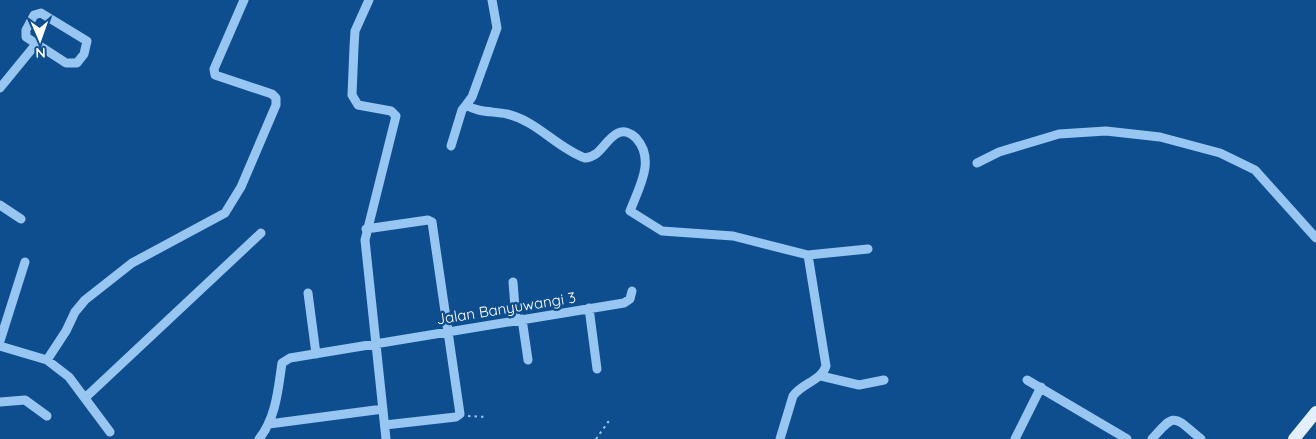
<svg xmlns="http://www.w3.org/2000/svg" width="1316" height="439" font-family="Quicksand,sans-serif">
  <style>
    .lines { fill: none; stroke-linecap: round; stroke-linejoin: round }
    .path { stroke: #97c6f3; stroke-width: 2; stroke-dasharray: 2.5 4; stroke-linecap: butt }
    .minor { stroke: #97c6f3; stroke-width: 9 }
    .major { stroke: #e3efff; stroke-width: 12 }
    .labels { text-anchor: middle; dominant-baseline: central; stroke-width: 5; stroke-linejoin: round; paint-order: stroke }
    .street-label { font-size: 15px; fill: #fff; stroke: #0f4e8e }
  </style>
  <rect width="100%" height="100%" fill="#0f4e8e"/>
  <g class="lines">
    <path class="path" d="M468,416L486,417
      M596,439L611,418"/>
    <path class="minor" d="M369,0L355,31L354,47L352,95L358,105L391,111L396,116L365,240L386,439
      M492,0L497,28L472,97L466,105C479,113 493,111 507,114C537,121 557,148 585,158C602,156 604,140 618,133C624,130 631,133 636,138C656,160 639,187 630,211L662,231L733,236L808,255L826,366C821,381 802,383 793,396L780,439
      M41,13L87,41L84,54L77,63H66L26,37V30L34,15Z
      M0,88L36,44
      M451,146L462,110L466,105
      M977,163L999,152L1059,134L1106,131L1160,137L1220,153L1255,170L1316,238
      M0,205L21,219
      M366,229L428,220L432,222L460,414L456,417L385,425
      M808,255L868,249
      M513,282L516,320
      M308,293L316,354
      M589,308L597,369
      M522,319L528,360
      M0,341L25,262
      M0,346L47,360L66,331L75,312L85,300L132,263L225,213L241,187L276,105V98L272,94L215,75L214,69L244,0
      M47,360L69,377L110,432
      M821,376L859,385L884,380
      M1027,380L1127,439
      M86,397L261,233
      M0,402L25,400L47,416
      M269,424L383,409
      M259,439C276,418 278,390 282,363L290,358L624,303L630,299L632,291
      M1015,439L1041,387
      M1152,439C1176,411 1174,417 1201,439"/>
    <path class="major" d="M1294,439L1316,412"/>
  </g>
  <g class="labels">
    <g class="street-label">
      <text transform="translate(506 308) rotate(-9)">Jalan Banyuwangi 3</text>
    </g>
  </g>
  <g transform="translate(40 40) rotate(178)" stroke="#0f4e8e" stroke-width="4" paint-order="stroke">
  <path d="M0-4L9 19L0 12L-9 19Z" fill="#ffffff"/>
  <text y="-8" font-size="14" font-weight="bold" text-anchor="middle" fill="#ffffff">N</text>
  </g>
</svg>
